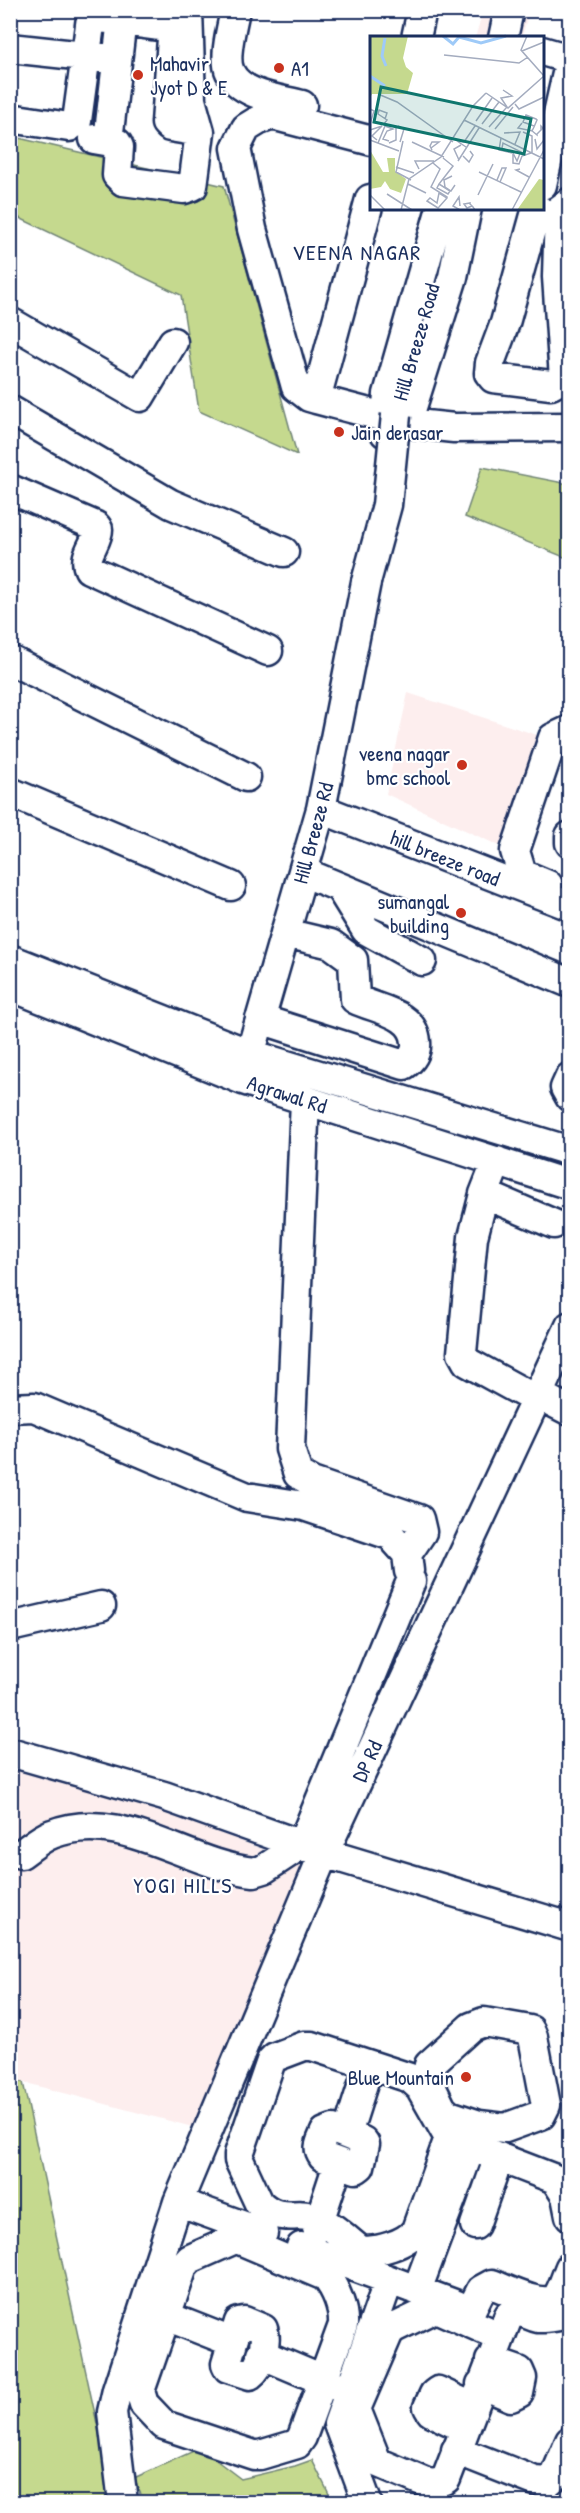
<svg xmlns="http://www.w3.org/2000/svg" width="580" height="2513" font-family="'Patrick Hand',sans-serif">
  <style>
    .built { fill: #fdeeee }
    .green { fill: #c5d98e; stroke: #708476; stroke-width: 1.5 }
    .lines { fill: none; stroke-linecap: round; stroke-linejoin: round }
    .minor-casing { stroke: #1b2f5e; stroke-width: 33 }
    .minor { stroke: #fff; stroke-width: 28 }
    .minor-bridge-casing { stroke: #1b2f5e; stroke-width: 33; stroke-linecap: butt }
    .minor-bridge { stroke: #fff; stroke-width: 28 }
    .poi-dot { fill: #c8321e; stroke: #fff; stroke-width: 2 }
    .labels { text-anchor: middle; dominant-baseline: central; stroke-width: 4.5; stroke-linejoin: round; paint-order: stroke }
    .poi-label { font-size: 21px; fill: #1b2f5e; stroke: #fff; text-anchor: start }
    .street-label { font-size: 21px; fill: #1b2f5e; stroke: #fff }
    .neighbourhood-label { font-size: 22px; letter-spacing: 1.5px; fill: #1b2f5e; stroke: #fff }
    .inset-river { fill: none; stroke: #9ecaf8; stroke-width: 3 }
    .inset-road { fill: none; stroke: #a4acbf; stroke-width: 1.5 }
    .view { fill: #0f766e; fill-opacity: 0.15; stroke: #0f766e; stroke-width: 3 }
    .inset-edge { fill: none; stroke: #1b2f5e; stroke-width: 3 }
  </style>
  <rect width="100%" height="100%" fill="#fff"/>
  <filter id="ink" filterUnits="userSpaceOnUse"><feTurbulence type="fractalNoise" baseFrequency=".0167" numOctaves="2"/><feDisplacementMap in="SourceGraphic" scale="12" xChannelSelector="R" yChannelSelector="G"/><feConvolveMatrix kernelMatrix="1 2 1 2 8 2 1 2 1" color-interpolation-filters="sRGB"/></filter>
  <g filter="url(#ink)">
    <path class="built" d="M483,11H529L522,37L475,38Z
      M408,693L540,736L504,848L386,794Z
      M10,1766L89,1784L310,1867L200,2129L11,2079Z"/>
    <path class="green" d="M10,136L224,186L297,455L199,411L181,295L11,214Z
      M482,467L569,484V559L465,517Z
      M10,2079L23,2082L114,2502H11Z
      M200,2448L241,2479L295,2466L312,2460L333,2502H143L134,2478Z"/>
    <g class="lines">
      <defs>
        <path id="minor" d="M235,10C232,26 223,58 230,72C241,96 280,99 302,105
          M107,19L173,28
          M173,24L166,123L170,127L200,132
          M416,38L422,10
          M503,38L509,10
          M10,48L103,58
          M542,51L570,59
          M10,118L69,127L77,121L92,10
          M94,139L117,143L119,147L117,175L123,181L184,189L193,186L200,132L191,100L188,10
          M108,141L123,10
          M542,185L570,60
          M370,199L316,399L407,423L453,277L467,208
          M537,208L505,323L490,363L489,373L493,378L551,385L564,378L557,277L559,210L570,202
          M10,322L140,397L173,342
          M316,399L309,397L296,387L252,229L236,148L246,128L259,120L272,115L372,141
          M10,410L171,504L284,552
          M407,423L454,428L570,427
          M385,433L388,394L441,208
          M10,489L96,526L98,529C98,543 82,555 89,569L268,651
          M10,660L246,777
          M10,792L231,886
          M321,809L570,906
          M570,836V843
          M303,872L570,983
          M548,885L522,874L515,851L553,738L570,730
          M340,888L366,930L422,961
          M10,959L250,1054L570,1151
          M10,986L243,1080L570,1185
          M260,1019L404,1065C412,1060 417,1052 416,1042C414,1013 378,1010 355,999L353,960L331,944L285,933
          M245,1072L321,809L366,582
          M570,1077L565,1088L570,1097
          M305,1100L290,1449L298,1474L312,1482L419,1519L422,1532L407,1554
          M497,1161L484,1194L473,1237L462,1353L467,1362L535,1399
          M484,1194L554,1224
          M537,1394L570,1411
          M10,1408L34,1407L247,1497L304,1506L390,1535L407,1554L409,1571
          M10,1627L101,1606
          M10,1752L164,1796L324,1853L570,1927
          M21,1854C31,1847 41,1838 52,1834C121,1807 186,1865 254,1872L264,1869L302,1844L411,1581
          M484,2022L530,2030L533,2037L546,2105L541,2115L505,2128L479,2125L449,2115L442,2109L427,2078L429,2065L471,2027Z
          M304,2046H312L410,2078L420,2087L449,2138L416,2230C407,2244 376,2253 360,2250C347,2240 333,2226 318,2219C296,2209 282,2225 259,2203L239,2160V2154L271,2061L275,2057Z
          M333,2129L363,2141L365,2144L360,2166L356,2169L323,2157C316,2148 321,2142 325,2132Z
          M347,2134L369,2065
          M454,2140L555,2179L566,2196L570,2216
          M178,2202L263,2233
          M475,2225L499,2157
          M317,2228L338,2164
          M233,2240H240L325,2276C336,2288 344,2309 343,2325L302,2437L297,2444L260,2455H254L164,2425L144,2404L140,2391L183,2267L190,2259Z
          M301,2247L457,2305
          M417,2290L479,2125
          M471,2310L481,2290L492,2284C505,2289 545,2309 556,2298C562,2291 566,2276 570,2267
          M166,2316L232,2342
          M244,2321L263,2329C268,2341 261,2367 250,2375L228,2368L226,2364L239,2322Z
          M499,2336L438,2309H433L394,2328L389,2332L356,2409L377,2462L429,2484L438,2483L446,2479L509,2315C520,2307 527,2316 538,2318C548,2319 559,2315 570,2315
          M261,2354L339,2387
          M481,2384L511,2397L519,2393L522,2378L519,2371L490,2361
          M464,2428L431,2412L428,2407L434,2394L438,2391L472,2407
          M456,2450L535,2481L548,2482L555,2476L570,2441
          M123,2502L112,2412L117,2390L178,2202L324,1853L570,1326
          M367,2502L338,2424L389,2280"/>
      </defs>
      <use href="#minor" class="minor-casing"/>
      <use href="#minor" class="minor"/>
      <defs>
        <path id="minor-bridge" d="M366,582L387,505L396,415"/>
      </defs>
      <use href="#minor-bridge" class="minor-bridge-casing"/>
      <use href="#minor-bridge" class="minor-bridge"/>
    </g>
  </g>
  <g class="poi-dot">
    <circle cx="279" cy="68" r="6"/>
    <circle cx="138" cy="75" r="6"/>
    <circle cx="339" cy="432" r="6"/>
    <circle cx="462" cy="765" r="6"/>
    <circle cx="461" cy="913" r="6"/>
    <circle cx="466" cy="2077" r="6"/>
  </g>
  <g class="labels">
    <g class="poi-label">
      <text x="150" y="63">Mahavir<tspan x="150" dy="24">Jyot D &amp; E</tspan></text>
      <text x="291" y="68">A1</text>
      <text x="351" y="432">Jain derasar</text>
      <text x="450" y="753" text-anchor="end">veena nagar<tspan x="450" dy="24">bmc school</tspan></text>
      <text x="449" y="901" text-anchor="end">sumangal<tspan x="449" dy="24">building</tspan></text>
      <text x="454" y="2077" text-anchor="end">Blue Mountain</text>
    </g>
    <g class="street-label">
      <text transform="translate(416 342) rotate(-74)">Hill Breeze Road</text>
      <text transform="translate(313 833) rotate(-75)">Hill Breeze Rd</text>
      <text transform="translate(445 858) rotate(22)">hill breeze road</text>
      <text transform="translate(287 1094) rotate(18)">Agrawal Rd</text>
      <text transform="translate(367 1761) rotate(-65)">DP Rd</text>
    </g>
    <g class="neighbourhood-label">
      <text x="357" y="252">VEENA NAGAR</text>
      <text x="183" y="1885">YOGI HILLS</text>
    </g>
  </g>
  <g transform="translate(370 36)">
    <rect width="174" height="174" fill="#fff"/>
    <path d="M0,0H38L33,22L36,31L43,37L37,58H2L0,62ZM0,114L13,136H19L17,122H25V135L36,143L31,157L20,153L15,145L11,151L0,153ZM169,143L174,144V174H147Z" fill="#c5d98e"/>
    <path class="inset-river" d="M73,0L83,8L89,1L111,7L136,0M15,2L12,20L16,30M0,40L15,50"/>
    <path class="inset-road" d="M157,0L151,14L174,40M152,15L174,6M74,19L149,27L158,21M116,57L138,72L174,40M8,58L27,66L83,106M145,68L149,73L174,61M94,84L174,123M106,85L122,62M152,87L148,92L162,95L164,91L167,84L166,83L156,79L153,86L164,90M0,88L4,75L0,73M14,88L17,84L8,78L9,74L17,77L15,83M112,88L129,66M28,90L34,93L30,106M119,91L137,71L131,62L142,60L133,54M125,93L143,71M0,94L12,90L2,100L7,104M161,94L167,99V98L173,92L171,90V94M153,96L162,100V117M134,97L150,96L145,108M131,102L129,114L142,117L132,112L133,107L151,116M165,103L167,113L174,104M0,104L29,115M33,105L26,136L41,144M42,106L74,121M8,107L15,90L23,93L17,95L13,103L19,105M19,107L26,104V92M96,111L87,105L94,106L105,90M61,112L69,106H62L60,110L62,114M151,115L147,125L143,117V127L149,128L152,120L161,117M93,120L99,126L103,119L100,115M89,124L84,113L91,109M88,125L109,92M63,127L70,133L61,151L77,161V162L69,171L68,172L57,165L60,162L67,167L69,157L77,162M26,131L44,137M49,133L45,125H64M150,133L146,134L159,141M109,136L151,156M82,140L74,144L75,151L81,155L85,149M127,144L132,132H136L130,146M38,148L56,157M69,148L67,152L78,158L80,155L69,148L83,130L73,122M17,158L42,174M0,159L15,174M108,159L123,128M102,170L97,172L94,168L100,167V168L103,171L105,174M31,174L39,143L71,121L103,70L116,57M90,174L83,170L89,161L90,170M142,174L174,114"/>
    <path class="view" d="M11,51L161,83L154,118L4,86Z"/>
    <rect width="174" height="174" class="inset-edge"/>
  </g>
  <rect width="580" height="2513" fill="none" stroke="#fff" stroke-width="36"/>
  <rect x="18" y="18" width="544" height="2477" fill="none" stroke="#1b2f5e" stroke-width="2" filter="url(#ink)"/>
</svg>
